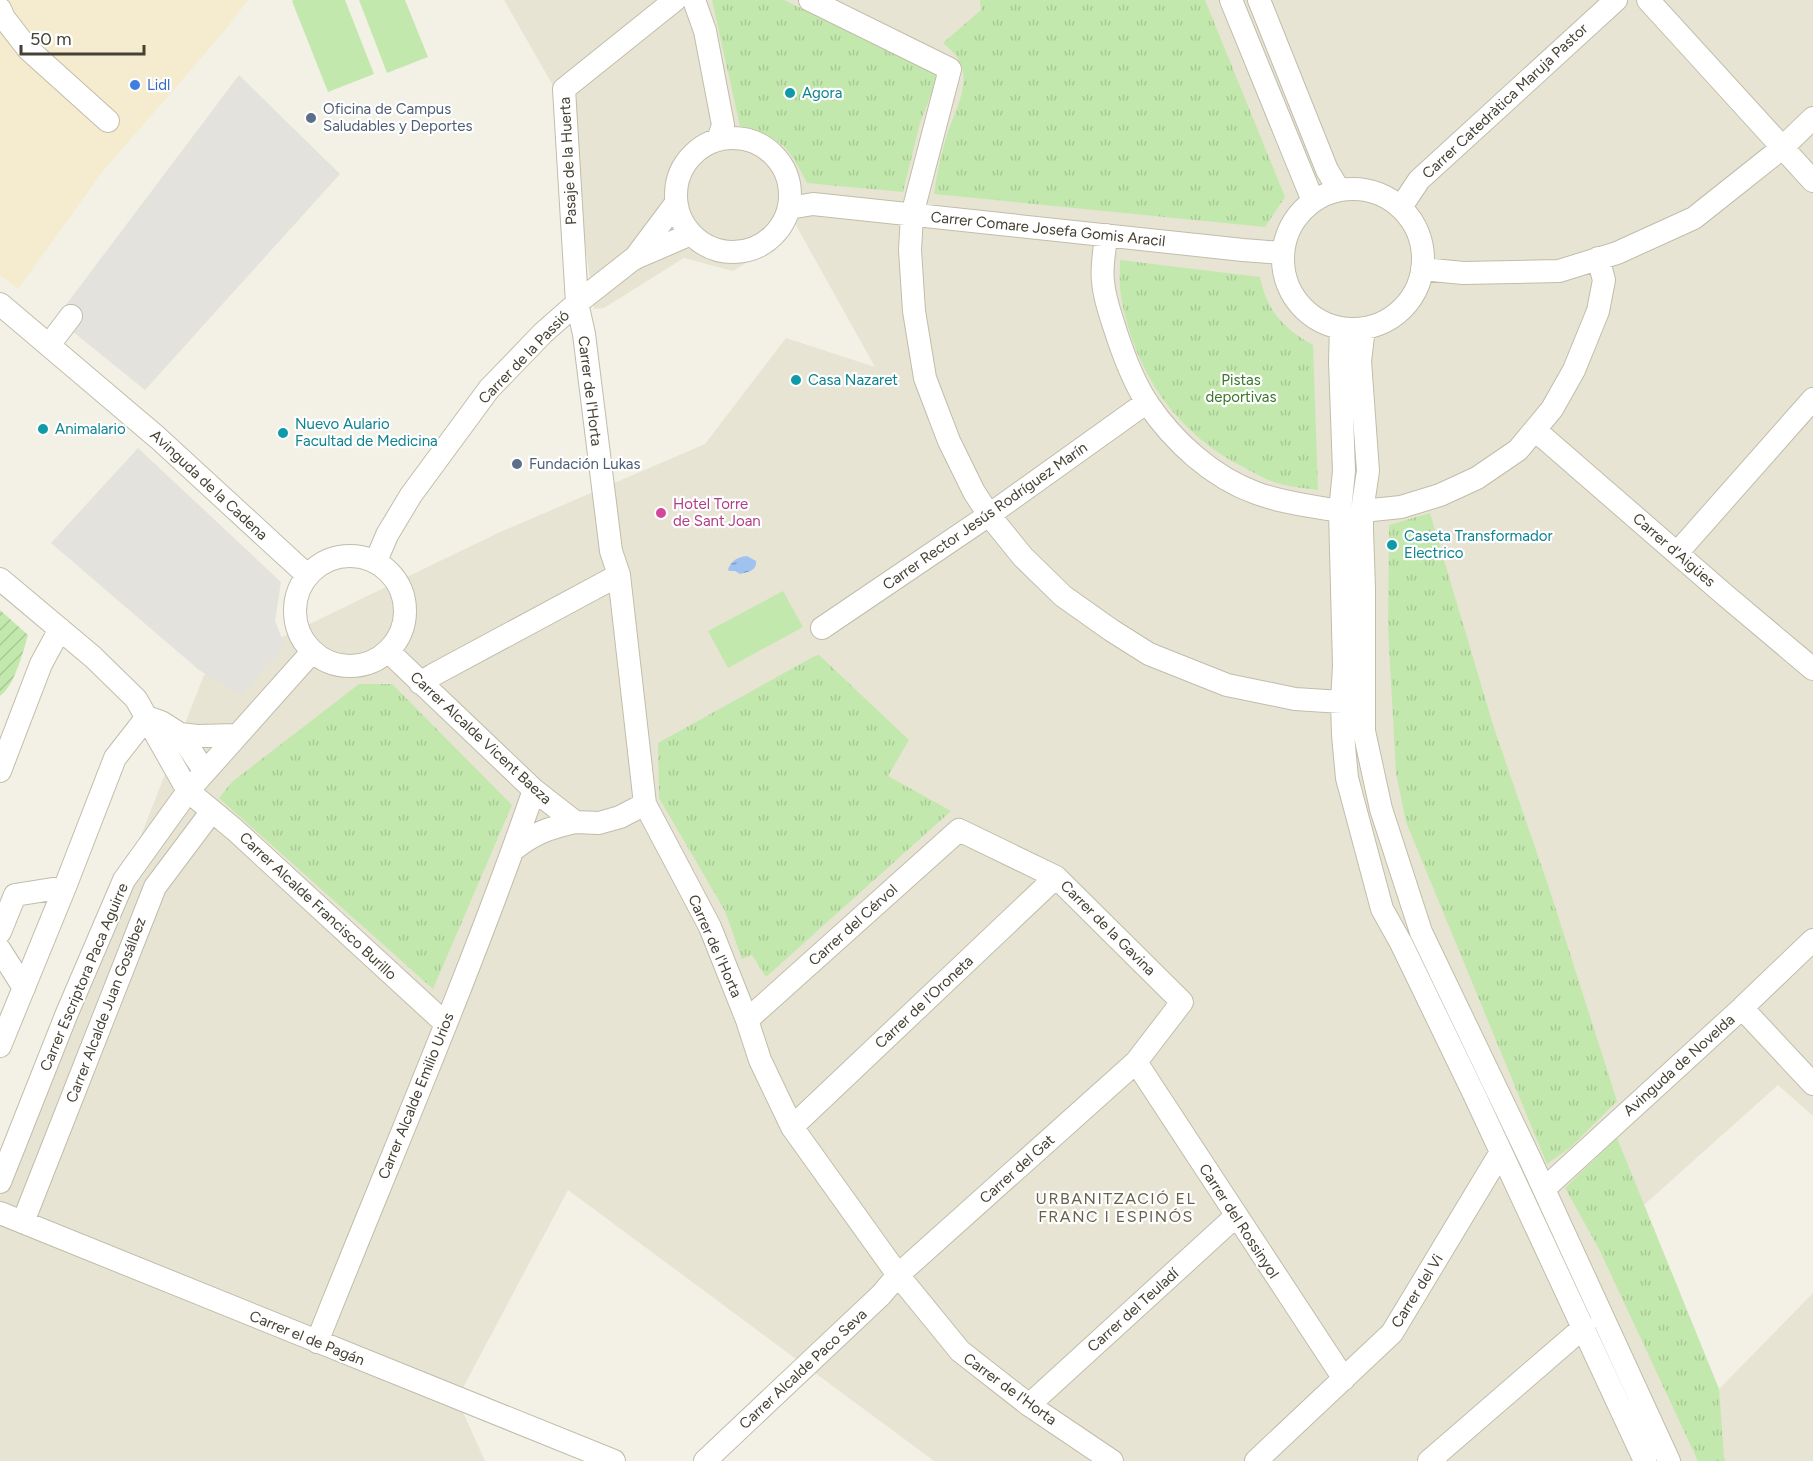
<svg xmlns="http://www.w3.org/2000/svg" width="1813" height="1461" font-family="Figtree,sans-serif">
  <style>
    .residential { fill: #e7e4d3 }
    .commercial { fill: #f5eccf }
    .grass { fill: #c3e8ad }
    .park { fill: url(#park-tufts) }
    .garden { fill: url(#garden-furrows) }
    .parking { fill: #e3e2dd }
    .water { fill: url(#water-ripples) }
    .lines { fill: none; stroke-linecap: round; stroke-linejoin: round }
    .minor-casing { stroke: #c1bdaa; stroke-width: 24 }
    .minor { stroke: #fff; stroke-width: 22 }
    .shop-dot { fill: #3f7fe0; stroke: #fff; stroke-width: 2 }
    .culture-dot { fill: #0f9aa8; stroke: #fff; stroke-width: 2 }
    .service-dot { fill: #5c6f8a; stroke: #fff; stroke-width: 2 }
    .hotel-dot { fill: #d1479c; stroke: #fff; stroke-width: 2 }
    .labels { text-anchor: middle; dominant-baseline: central; stroke-width: 4.5; stroke-linejoin: round; paint-order: stroke }
    .shop-label { font-size: 15px; fill: #366cbe; stroke: #fff; text-anchor: start }
    .culture-label { font-size: 15px; fill: #0d838f; stroke: #fff; text-anchor: start }
    .street-label { font-size: 15px; fill: #454134; stroke: #fff }
    .service-label { font-size: 15px; fill: #4e5e75; stroke: #fff; text-anchor: start }
    .park-label { font-size: 15px; fill: #387727; stroke: #fff }
    .hotel-label { font-size: 15px; fill: #b23c85; stroke: #fff; text-anchor: start }
    .neighbourhood-label { font-size: 16px; letter-spacing: 1.5px; fill: #68614c; stroke: #fff }
  </style>
  <defs>
    <pattern id="park-tufts" width="24" height="20" patternUnits="userSpaceOnUse" patternTransform="scale(1.5)"><rect width="24" height="20" fill="#c3e8ad"/><path d="M3 7l-1-3M5 7V3M7 7l1-3M15 17l-1-3M17 17v-4M19 17l1-3" fill="none" stroke="#a9c895"/></pattern>
    <pattern id="garden-furrows" width="10" height="10" patternUnits="userSpaceOnUse" patternTransform="scale(1.5)"><rect width="10" height="10" fill="#c3e8ad"/><path d="M-1 1l2-2M0 10L10 0M9 11l2-2" fill="none" stroke="#a9c895"/></pattern>
    <pattern id="water-ripples" width="26" height="14" patternUnits="userSpaceOnUse" patternTransform="scale(1.5)"><rect width="26" height="14" fill="#a0c2f1"/><path d="M2 4q2-2 4 0t4 0M15 11q2-2 4 0t4 0" fill="none" stroke="#849fc4"/></pattern>
  </defs>
  <rect width="100%" height="100%" fill="#f3f1e5"/>
  <path class="residential" d="M504,0H1813V1116L1778,1085L1644,1205L1719,1389L1813,1293V1461H934L568,1190L457,1399L485,1461H0V1195L204,675L498,533L705,444L786,338L875,367L793,220L775,245L733,271L684,258L604,308L594,309L567,110Z"/>
  <path class="commercial" d="M0,0H248L222,34L103,171L18,289L0,275Z"/>
  <path class="grass" d="M294,0H345L374,74L328,92L292,1Z
    M359,0H405L428,57L387,73Z
    M783,591L803,627L728,668L708,631Z"/>
  <path class="park" d="M712,0H784L939,74L920,123L903,192L807,183C801,172 795,159 787,150C776,138 756,128 740,126Z
    M980,0H1205L1285,197L1265,227L934,194C937,173 941,154 947,135C953,115 966,94 963,72C961,58 953,52 943,43L981,10Z
    M1120,260L1260,277C1267,311 1283,328 1313,345L1318,490C1305,488 1290,487 1277,483C1266,480 1255,473 1245,468C1175,433 1135,372 1121,297C1119,285 1120,272 1120,260Z
    M1430,513L1494,728L1550,891L1617,1101L1571,1147L1547,1164L1406,822L1396,773L1388,628L1389,525Z
    M819,655L909,740L888,776L951,811L766,977L752,955L742,959L725,911L659,798L658,743L813,657Z
    M359,684H392L512,805L433,989L219,798L232,782Z
    M1617,1138L1719,1389L1724,1457L1726,1461H1698L1599,1249L1565,1188Z"/>
  <path class="garden" d="M0,610L28,635C23,652 15,685 0,696Z"/>
  <path class="parking" d="M239,75L340,174L145,390L56,318Z
    M138,448L281,582L275,621L285,646L241,696L199,670L51,543Z"/>
  <path class="water" d="M747,556L756,561C757,571 748,572 740,574L735,571H729L728,569C732,560 738,557 747,556Z"/>
  <g class="lines">
    <defs>
      <path id="minor" d="M675,0L564,89L577,303L584,334L611,551L619,575L645,804L710,927L747,1020L760,1060L792,1127L898,1275L960,1351L1029,1405L1112,1461
        M694,0L705,31L723,125L718,140
        M810,0L950,69L912,215L910,250L914,311L925,378L928,386L949,441L974,492L989,515L1023,557L1063,596L1111,630L1149,654L1227,685L1295,699L1342,702
        M1231,0L1313,201
        M1259,0L1327,170L1339,190
        M1648,0L1813,181
        M0,9L4,18L28,49L108,121
        M676 195a57 57 0 1 1 114 0a57 57 0 1 1-114 0Z
        M1283 259a70 70 0 1 1 140 0a70 70 0 1 1-140 0Z
        M1401,207L1419,180L1616,0
        M789,208L813,204L1243,250L1283,253
        M1106,235C1105,250 1101,266 1103,281C1104,298 1110,313 1115,329C1123,354 1134,383 1148,404C1174,442 1212,477 1256,493C1283,503 1312,506 1340,511
        M634,259L676,203
        M1422,269L1463,273L1559,271L1617,253L1694,218L1782,148L1813,118
        M0,304L158,438L307,575
        M1341,328L1340,361L1344,471L1340,511L1344,666L1342,702L1343,735L1347,778L1382,909L1401,943L1474,1094L1645,1461
        M1364,328L1360,361L1368,471L1362,511V530L1364,589V731L1381,809L1421,932L1530,1159L1669,1461
        M49,345L71,316
        M1535,430L1725,595L1813,669
        M1362,511L1401,507L1440,495L1477,478L1518,450L1552,409L1574,370L1598,311L1604,280L1598,258
        M1677,553L1813,399
        M295 611a55 55 0 1 1 110 0a55 55 0 1 1-110 0Z
        M376,561L387,535L411,495L489,389L543,333L577,303L633,259L691,234
        M0,579L93,657L136,699L188,791L235,830L445,1023
        M822,628L989,515L1147,402
        M388,651L534,790L575,822L599,823L620,817L645,804
        M420,683L433,675L619,575
        M180,734L205,772
        M0,771L41,664L60,629
        M513,850C534,833 549,828 575,822
        M0,932L15,895L65,887
        M0,950L24,988
        M1742,1008L1813,1084
        M0,1046L65,887L115,758L147,717L161,722L180,734L197,736L238,735
        M1136,1062L1344,1379
        M792,1127L1056,877
        M0,1182L67,1013L124,880L188,791L312,652
        M1544,1189L1742,1008L1813,940
        M0,1213L614,1461
        M23,1222L155,887L212,811
        M317,1342C390,1159 469,977 534,790
        M1029,1405L1236,1216
        M705,1461L881,1295L898,1275L1136,1062L1182,1002L1056,877L959,830L747,1020
        M1256,1461L1392,1333L1501,1152
        M1429,1461L1584,1327"/>
    </defs>
    <use href="#minor" class="minor-casing"/>
    <use href="#minor" class="minor"/>
  </g>
  <circle class="shop-dot" cx="135" cy="85" r="6"/>
  <g class="culture-dot">
    <circle cx="790" cy="93" r="6"/>
    <circle cx="796" cy="380" r="6"/>
    <circle cx="43" cy="429" r="6"/>
    <circle cx="283" cy="433" r="6"/>
    <circle cx="1392" cy="545" r="6"/>
  </g>
  <g class="service-dot">
    <circle cx="311" cy="118" r="6"/>
    <circle cx="517" cy="464" r="6"/>
  </g>
  <circle class="hotel-dot" cx="661" cy="513" r="6"/>
  <g class="labels">
    <g class="shop-label">
      <text x="147" y="85">Lidl</text>
    </g>
    <g class="culture-label">
      <text x="802" y="93">Agora</text>
      <text x="808" y="380">Casa Nazaret</text>
      <text x="295" y="424">Nuevo Aulario<tspan x="295" dy="17">Facultad de Medicina</tspan></text>
      <text x="55" y="429">Animalario</text>
      <text x="1404" y="536">Caseta Transformador<tspan x="1404" dy="17">Electrico</tspan></text>
    </g>
    <g class="street-label">
      <text transform="translate(1505 101) rotate(-43)">Carrer Catedràtica Maruja Pastor</text>
      <text transform="translate(568 161) rotate(-93)">Pasaje de la Huerta</text>
      <text transform="translate(1048 229) rotate(6)">Carrer Comare Josefa Gomis Aracil</text>
      <text transform="translate(524 357) rotate(-46)">Carrer de la Passió</text>
      <text transform="translate(590 391) rotate(83)">Carrer de l'Horta</text>
      <text transform="translate(209 485) rotate(43)">Avinguda de la Cadena</text>
      <text transform="translate(985 516) rotate(-35)">Carrer Rector Jesús Rodríguez Marín</text>
      <text transform="translate(1674 550) rotate(41)">Carrer d'Aigües</text>
      <text transform="translate(481 738) rotate(43)">Carrer Alcalde Vicent Baeza</text>
      <text transform="translate(318 906) rotate(43)">Carrer Alcalde Francisco Burillo</text>
      <text transform="translate(853 925) rotate(-42)">Carrer del Cérvol</text>
      <text transform="translate(1108 928) rotate(45)">Carrer de la Gavina</text>
      <text transform="translate(715 946) rotate(66)">Carrer de l'Horta</text>
      <text transform="translate(84 977) rotate(-67)">Carrer Escriptora Paca Aguirre</text>
      <text transform="translate(924 1002) rotate(-43)">Carrer de l'Oroneta</text>
      <text transform="translate(106 1010) rotate(-69)">Carrer Alcalde Juan Gosálbez</text>
      <text transform="translate(1679 1065) rotate(-42)">Avinguda de Novelda</text>
      <text transform="translate(416 1096) rotate(-68)">Carrer Alcalde Emilio Urios</text>
      <text transform="translate(1017 1169) rotate(-42)">Carrer del Gat</text>
      <text transform="translate(1239 1221) rotate(57)">Carrer del Rossinyol</text>
      <text transform="translate(1417 1291) rotate(-58)">Carrer del Vi</text>
      <text transform="translate(1133 1310) rotate(-42)">Carrer del Teuladí</text>
      <text transform="translate(307 1338) rotate(22)">Carrer el de Pagán</text>
      <text transform="translate(803 1369) rotate(-43)">Carrer Alcalde Paco Seva</text>
      <text transform="translate(1010 1389) rotate(36)">Carrer de l'Horta</text>
    </g>
    <g class="service-label">
      <text x="323" y="109">Oficina de Campus<tspan x="323" dy="17">Saludables y Deportes</tspan></text>
      <text x="529" y="464">Fundación Lukas</text>
    </g>
    <g class="park-label">
      <text x="1241" y="380">Pistas<tspan x="1241" dy="17">deportivas</tspan></text>
    </g>
    <g class="hotel-label">
      <text x="673" y="504">Hotel Torre<tspan x="673" dy="17">de Sant Joan</tspan></text>
    </g>
    <g class="neighbourhood-label">
      <text x="1116" y="1198">URBANITZACIÓ EL<tspan x="1116" dy="18">FRANC I ESPINÓS</tspan></text>
    </g>
  </g>
  <path d="M21 45v9h123v-9" fill="none" stroke="#454134" stroke-width="3"/>
  <text x="30" y="45" font-size="18" fill="#454134" stroke="#ffffff" stroke-width="4.5" paint-order="stroke">50 m</text>
</svg>
